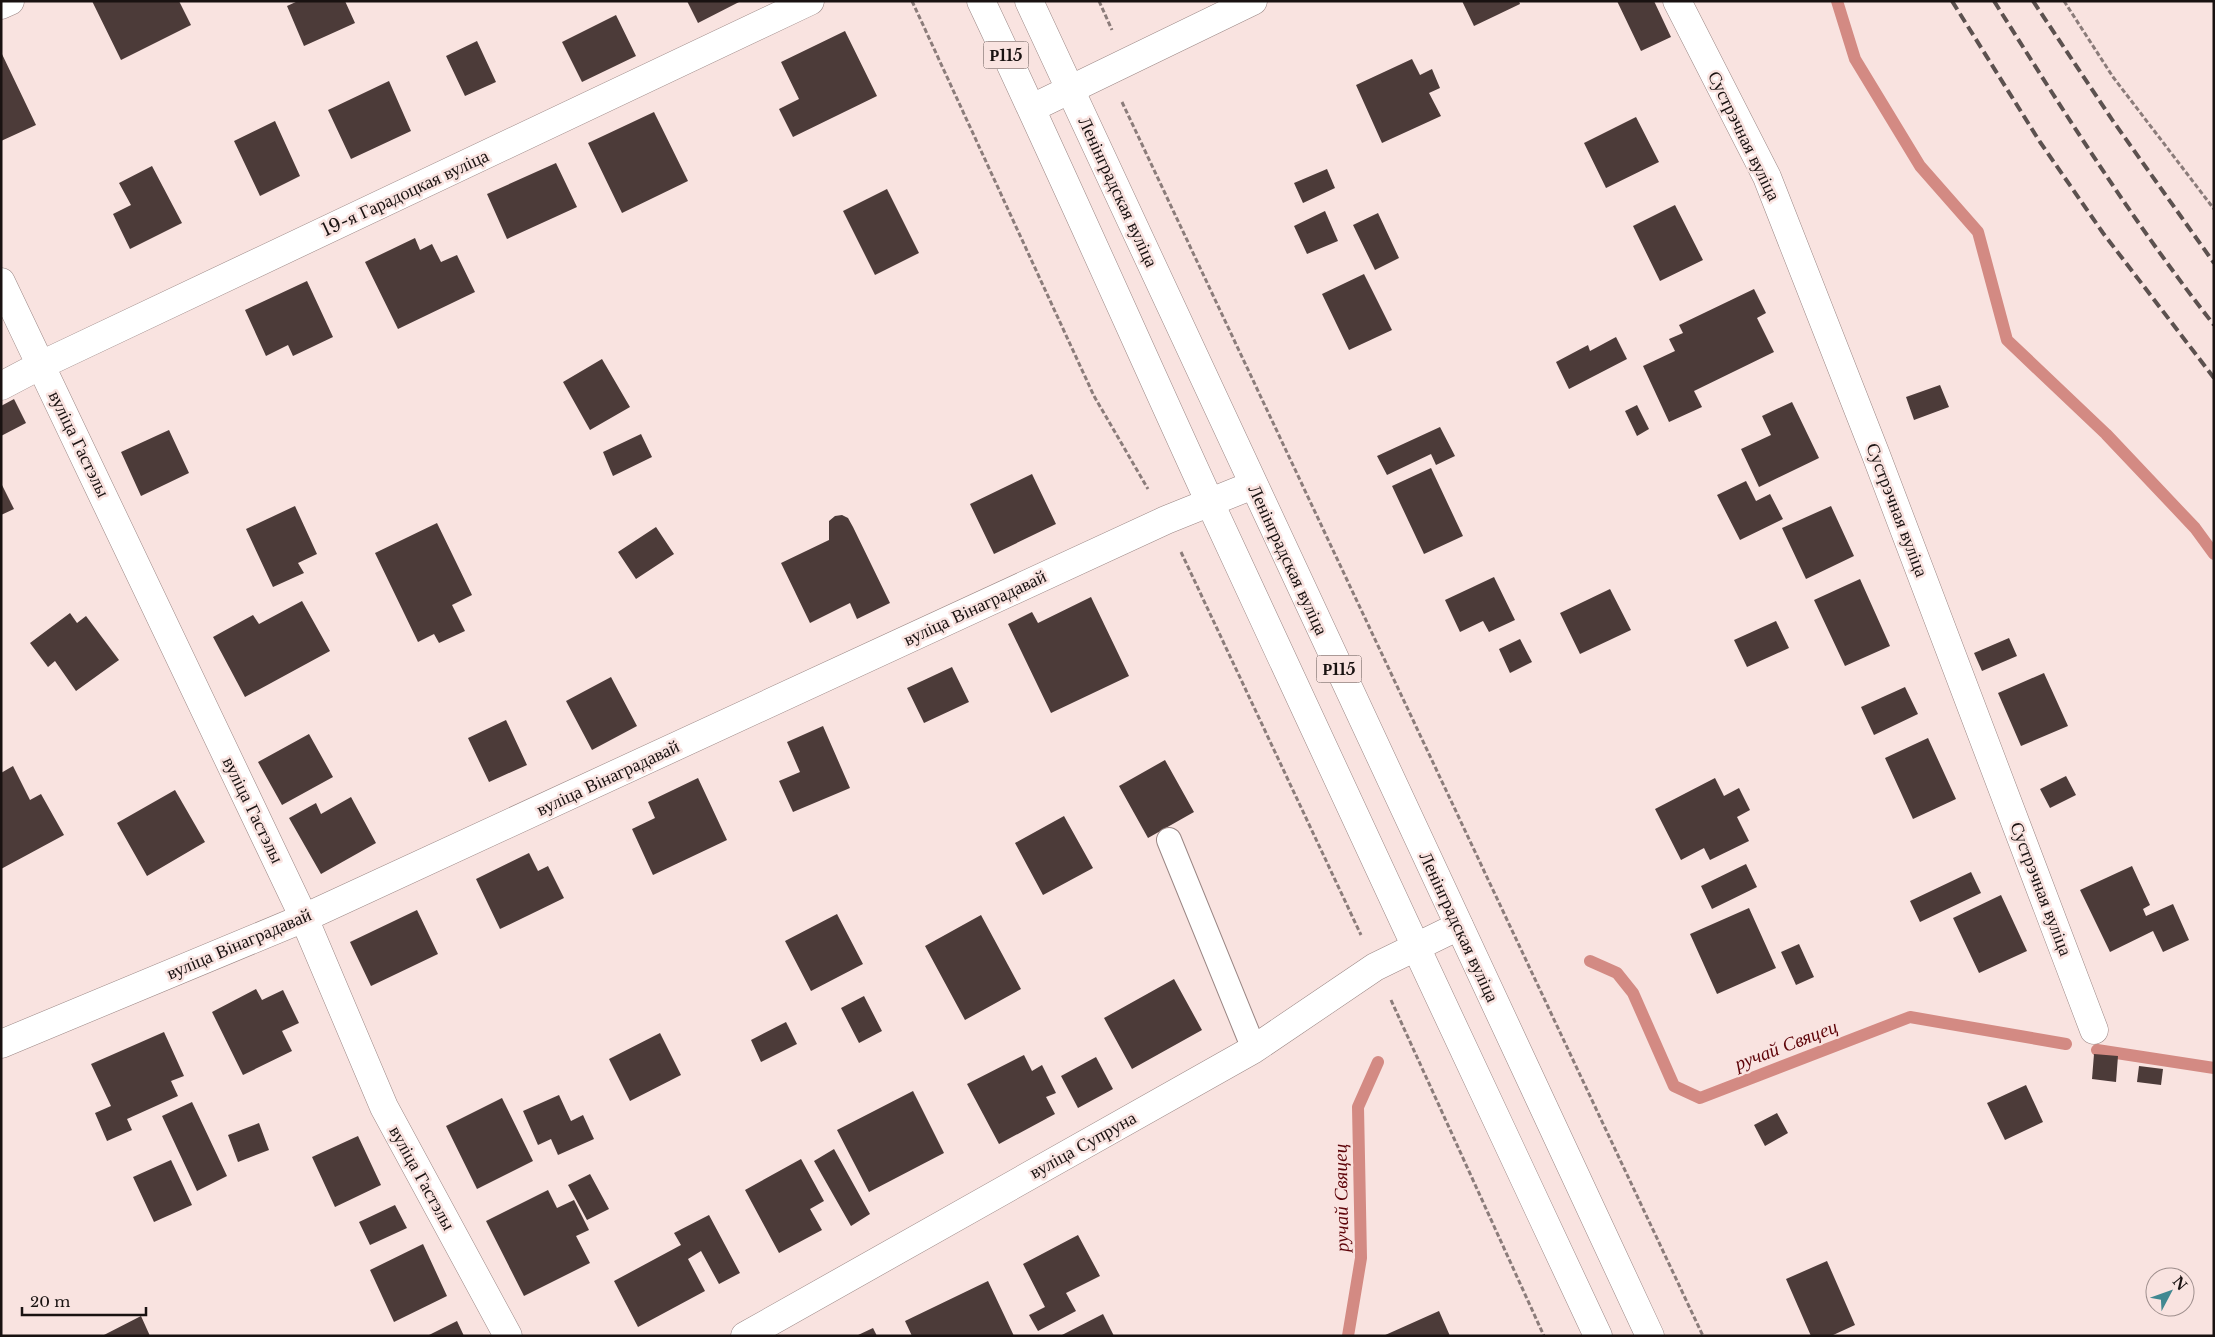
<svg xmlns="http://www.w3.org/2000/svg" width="2215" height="1337" font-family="'Libre Baskerville',serif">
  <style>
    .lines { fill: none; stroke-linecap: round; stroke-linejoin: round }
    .stream { stroke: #d38a83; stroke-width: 12 }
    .building { fill: #4c3b39 }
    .service-casing { stroke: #9a8684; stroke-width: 26 }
    .minor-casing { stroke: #9a8684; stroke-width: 29 }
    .primary-casing { stroke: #9a8684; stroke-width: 29 }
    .path { stroke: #8b7c7a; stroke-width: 3; stroke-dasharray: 5 2.5; stroke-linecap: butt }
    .service { stroke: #fff; stroke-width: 24 }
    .minor { stroke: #fff; stroke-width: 28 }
    .primary { stroke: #fff; stroke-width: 28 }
    .rail { stroke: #5c514f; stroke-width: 4; stroke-dasharray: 10 5; stroke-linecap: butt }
    .labels { text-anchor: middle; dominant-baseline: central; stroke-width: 5; stroke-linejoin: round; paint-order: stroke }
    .shield { fill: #f9e3e0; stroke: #5c514f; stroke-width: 1 }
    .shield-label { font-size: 16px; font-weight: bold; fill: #191211 }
    .street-label { font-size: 18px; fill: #191211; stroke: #f9e3e0 }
    .water-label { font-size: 19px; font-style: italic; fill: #5e0409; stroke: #f9e3e0 }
  </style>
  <rect width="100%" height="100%" fill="#f9e3e0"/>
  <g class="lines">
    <path class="stream" d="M1837,1L1855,59L1920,166L1978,232L2007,340L2106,434L2195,528L2214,554
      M1590,961L1617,973L1633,993L1674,1086L1700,1098L1910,1017L2066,1044
      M2097,1050L2214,1068
      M1348,1336L1361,1258L1358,1107L1378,1062"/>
  </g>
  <path class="building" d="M92,1H179L191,25L121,60Z
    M298,1H345L355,23L304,46L287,6Z
    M687,1H741L698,23Z
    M1462,1H1519L1520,4L1474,26Z
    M1617,1H1654L1671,37L1641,51Z
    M616,15L636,56L582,82L562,42Z
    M845,31L877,96L793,137L779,109L799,99L781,62Z
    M477,41L496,82L465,96L446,56Z
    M1,52L36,125L1,141Z
    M1412,59L1420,75L1432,69L1440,88L1429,93L1441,116L1382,143L1356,85Z
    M389,81L411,131L351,159L328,110Z
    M654,112L688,181L622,213L588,143Z
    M1636,117L1659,162L1606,188L1584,143Z
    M275,121L300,176L260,196L234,141Z
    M556,163L577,207L507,239L487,194Z
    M152,166L182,223L130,249L113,214L131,205L119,183Z
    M1327,169L1335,188L1303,203L1294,183Z
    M887,189L919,253L875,275L843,211Z
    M1675,205L1703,260L1660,281L1633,226Z
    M1325,211L1338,241L1307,254L1294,226Z
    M1378,213L1399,258L1375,270L1353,225Z
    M415,238L420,250L432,244L441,262L457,255L475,292L398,329L365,262Z
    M1364,274L1392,330L1349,350L1322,294Z
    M307,281L333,337L293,356L288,345L266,356L245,310Z
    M1754,289L1766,313L1757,318L1774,352L1694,391L1702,407L1669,422L1643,366L1675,351L1669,339L1683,333L1679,325Z
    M1616,337L1627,359L1569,389L1556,362L1588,345L1590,351Z
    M602,359L630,407L590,430L563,382Z
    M1940,385L1949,407L1914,420L1906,397Z
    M14,399L26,423L1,436V406Z
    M1792,402L1819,458L1759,487L1741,449L1771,435L1762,416Z
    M1637,405L1649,429L1637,436L1625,411Z
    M1440,427L1455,456L1436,465L1431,454L1387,475L1377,456Z
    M169,430L189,473L141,496L121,452Z
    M641,434L652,457L613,476L603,452Z
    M1431,468L1463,536L1424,554L1392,486Z
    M1032,474L1056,524L994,554L970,504Z
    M1746,481L1756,501L1770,494L1783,519L1740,540L1717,495Z
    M1,483L14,509L1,515Z
    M295,506L317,554L298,563L304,573L273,587L246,529Z
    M1831,506L1854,556L1806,579L1782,528Z
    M842,515L848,518L853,527L890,603L857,619L850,603L810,623L781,563L829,540V521L835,516Z
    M437,523L472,595L452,605L465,631L439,643L434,634L418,642L375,553Z
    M656,527L674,554L636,579L618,552Z
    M1494,577L1515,620L1489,632L1483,621L1460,632L1445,600Z
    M1860,579L1890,646L1845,666L1814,600Z
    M1610,589L1631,630L1580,654L1560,613Z
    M1091,597L1129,676L1051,713L1008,624L1032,612L1038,623Z
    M302,601L330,651L245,697L213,637L253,615L259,624Z
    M70,613L77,623L86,616L119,660L76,691L55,661L48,667L30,643Z
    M1776,621L1789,648L1747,667L1734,640Z
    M2009,638L2017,656L1982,671L1974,653Z
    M1520,639L1532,662L1510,673L1499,649Z
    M952,667L969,702L924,723L907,688Z
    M2044,673L2068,726L2021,746L1998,693Z
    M611,677L637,726L592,750L566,701Z
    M1905,687L1918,714L1874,735L1861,707Z
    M506,720L527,765L489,782L468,738Z
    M823,726L850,788L793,812L779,781L800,772L787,742Z
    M309,734L333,777L282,805L258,762Z
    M1928,738L1956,799L1913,819L1885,758Z
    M1165,760L1194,812L1148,838L1119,786Z
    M13,766L30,800L41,794L64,835L1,869V773Z
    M2066,776L2076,795L2050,808L2040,789Z
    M698,778L727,840L653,875L632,829L655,818L648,802Z
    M1715,778L1724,796L1739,788L1750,810L1737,817L1749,841L1710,860L1704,848L1681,860L1655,809Z
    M175,790L205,842L147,876L117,823Z
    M351,797L376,843L321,874L289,818L316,803L321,814Z
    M1064,816L1093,868L1043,895L1015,843Z
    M529,853L538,871L548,866L564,898L500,929L476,879Z
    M1746,864L1757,887L1712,909L1701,886Z
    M2132,866L2150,905L2143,909L2146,916L2173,904L2189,940L2163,952L2153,931L2110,952L2080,890Z
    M1971,872L1981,893L1920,922L1910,901Z
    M2001,895L2027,951L1979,973L1953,918Z
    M1749,908L1776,968L1717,994L1690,934Z
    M417,910L438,954L371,986L350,942Z
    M837,914L863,964L811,991L785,941Z
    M981,915L1021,989L965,1020L925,946Z
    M1799,944L1814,977L1796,985L1781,952Z
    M1174,979L1202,1030L1132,1069L1104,1018Z
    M256,989L262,1000L283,990L299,1023L282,1031L292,1051L243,1075L212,1012Z
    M864,996L882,1031L859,1043L841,1008Z
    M786,1022L797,1044L761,1062L751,1040Z
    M164,1032L184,1076L171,1081L178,1096L127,1119L132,1130L107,1141L95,1113L111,1106L91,1064Z
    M660,1033L681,1075L630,1101L609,1059Z
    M2094,1054L2118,1056L2116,1082L2092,1079Z
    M1024,1055L1032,1071L1042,1065L1056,1093L1046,1097L1055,1114L999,1144L967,1084Z
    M1096,1057L1113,1089L1078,1108L1061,1076Z
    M2139,1066L2163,1069L2161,1085L2137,1082Z
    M2026,1085L2043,1122L2005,1140L1987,1103Z
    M913,1091L944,1153L869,1192L837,1130Z
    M559,1095L571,1121L583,1115L594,1139L558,1155L551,1139L538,1145L523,1111Z
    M502,1098L533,1161L477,1189L446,1126Z
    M192,1102L227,1176L197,1191L162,1116Z
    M1777,1113L1788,1133L1765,1146L1754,1125Z
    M259,1123L269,1150L238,1162L228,1135Z
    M358,1136L381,1185L335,1207L312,1157Z
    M834,1149L870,1214L851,1226L814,1161Z
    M801,1159L824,1201L810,1209L822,1230L779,1253L745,1190Z
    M171,1160L192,1205L154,1222L133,1177Z
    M590,1174L609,1209L587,1220L568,1185Z
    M548,1190L557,1208L574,1200L589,1230L576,1236L590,1263L524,1296L486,1221Z
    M395,1205L407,1228L370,1245L359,1222Z
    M709,1215L740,1273L719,1284L701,1251L688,1259L705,1291L638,1327L614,1281L681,1245L674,1233Z
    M1078,1235L1100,1276L1066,1293L1076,1311L1038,1331L1029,1315L1045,1307L1023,1264Z
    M423,1244L447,1296L394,1322L370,1270Z
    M1827,1261L1855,1325L1831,1336H1811L1786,1279Z
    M988,1281L1014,1336H912L905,1321Z
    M1439,1311L1450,1336H1383Z
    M1103,1314L1114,1336H1060Z
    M141,1316L150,1336H102Z
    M457,1321L464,1336H427Z
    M873,1328L877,1336H856Z"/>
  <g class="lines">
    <defs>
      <path id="service" d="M1169,840L1254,1049"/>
      <path id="minor" d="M1677,1L1767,177L1876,455L2094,1030
        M1,5L10,1
        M1032,108L1253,1
        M1,282L304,918L384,1107L508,1336
        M1,386L41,365L810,1
        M1,1044L304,918L1166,520L1253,485
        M745,1336L1254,1049L1375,967L1459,926"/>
      <path id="primary" d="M981,1C1060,168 1134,337 1211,505C1339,783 1468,1059 1598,1336
        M1029,1L1650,1336"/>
    </defs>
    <use href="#service" class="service-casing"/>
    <use href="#minor" class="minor-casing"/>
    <use href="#primary" class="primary-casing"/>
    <path class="path" d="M912,1L1094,396L1148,489
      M1099,1L1112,30
      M2064,1L2113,77L2214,209
      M1122,102L1703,1336
      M1181,552L1361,935
      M1391,1000L1544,1336"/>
    <use href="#service" class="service"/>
    <use href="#minor" class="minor"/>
    <use href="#primary" class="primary"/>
    <path class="rail" d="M1952,1L2040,142L2103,233L2214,378
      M1994,1C2064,112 2133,222 2214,325
      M2033,1L2113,121L2214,263"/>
  </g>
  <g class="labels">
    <g class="shield">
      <rect x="983.5" y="41.5" width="45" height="27" rx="4"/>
      <rect x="1316.5" y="655.5" width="45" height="27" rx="4"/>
    </g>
    <g class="shield-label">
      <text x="1006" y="55">Р115</text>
      <text x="1339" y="669">Р115</text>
    </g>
    <g class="street-label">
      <text transform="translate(1744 136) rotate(64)">Сустрэчная вуліца</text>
      <text transform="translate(1118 192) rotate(65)">Ленінградская вуліца</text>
      <text transform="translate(405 193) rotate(-25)">19-я Гарадоцкая вуліца</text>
      <text transform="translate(79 444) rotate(64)">вуліца Гастэлы</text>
      <text transform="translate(1897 510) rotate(69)">Сустрэчная вуліца</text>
      <text transform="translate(1288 560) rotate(65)">Ленінградская вуліца</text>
      <text transform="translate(975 608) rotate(-25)">вуліца Вінаградавай</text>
      <text transform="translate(608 778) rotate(-25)">вуліца Вінаградавай</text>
      <text transform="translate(253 810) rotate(64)">вуліца Гастэлы</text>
      <text transform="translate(2041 889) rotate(69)">Сустрэчная вуліца</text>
      <text transform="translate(1459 927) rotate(65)">Ленінградская вуліца</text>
      <text transform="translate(239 944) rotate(-23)">вуліца Вінаградавай</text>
      <text transform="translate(1083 1145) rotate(-29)">вуліца Супруна</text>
      <text transform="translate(422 1178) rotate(61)">вуліца Гастэлы</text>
    </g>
    <g class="water-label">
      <text transform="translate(1786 1045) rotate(-21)">ручай Свяцец</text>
      <text transform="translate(1341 1198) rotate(-91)">ручай Свяцец</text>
    </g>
  </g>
  <rect width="2215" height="1337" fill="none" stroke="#191211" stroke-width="5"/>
  <g transform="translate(2170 1292) rotate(49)"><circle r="24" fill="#f9e3e0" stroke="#9f8f8d"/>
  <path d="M0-4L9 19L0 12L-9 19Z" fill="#418891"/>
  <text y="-8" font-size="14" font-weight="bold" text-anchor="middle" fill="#191211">N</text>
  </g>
  <path d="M22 1307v8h124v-8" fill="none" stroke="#191211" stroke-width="2.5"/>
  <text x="30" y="1307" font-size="15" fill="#191211" stroke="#f9e3e0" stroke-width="4" paint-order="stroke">20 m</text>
</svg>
